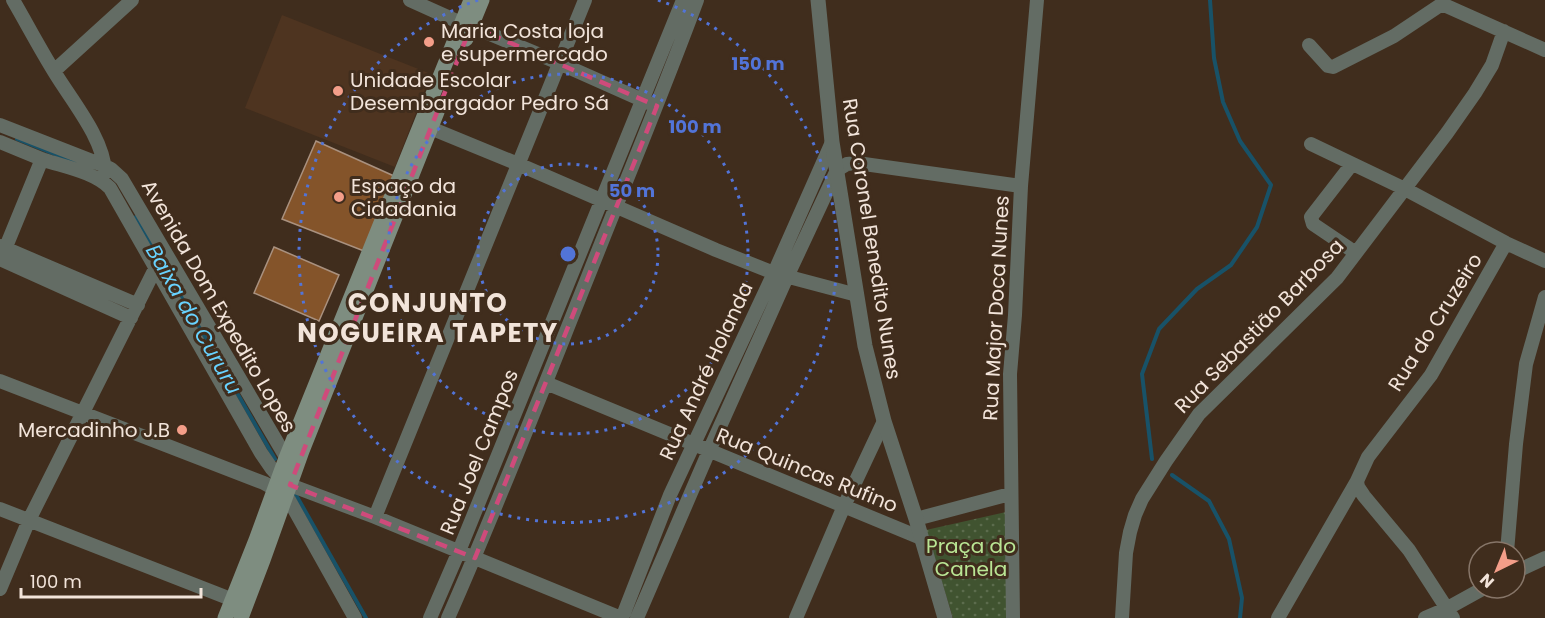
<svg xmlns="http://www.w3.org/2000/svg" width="1545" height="618" font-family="Poppins,sans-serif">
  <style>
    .built { fill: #4e3420 }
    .grass { fill: url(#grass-dots) }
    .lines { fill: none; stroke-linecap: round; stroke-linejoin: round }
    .stream { stroke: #185268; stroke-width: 4 }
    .building { fill: #84542a; stroke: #a9917f; stroke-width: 1.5 }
    .minor { stroke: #636c64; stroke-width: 14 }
    .tertiary { stroke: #636c64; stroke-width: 15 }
    .secondary { stroke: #7e8d80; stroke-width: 15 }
    .marked { fill: none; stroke: #ce4b7b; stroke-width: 4.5; stroke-dasharray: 12 8; stroke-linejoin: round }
    .ring { fill: none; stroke: #5274d8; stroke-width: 3; stroke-dasharray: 3 6 }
    .poi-dot { fill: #f49e89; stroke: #402d1d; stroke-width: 2 }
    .labels { text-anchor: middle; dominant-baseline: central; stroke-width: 6; stroke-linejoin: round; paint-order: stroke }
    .poi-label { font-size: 20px; fill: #f2e4da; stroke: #402d1d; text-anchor: start }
    .street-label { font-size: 20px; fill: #f2e4da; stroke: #402d1d }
    .park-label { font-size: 20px; fill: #b9e594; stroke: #402d1d }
    .water-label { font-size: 21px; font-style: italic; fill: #68d2fe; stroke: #402d1d }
    .district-label { font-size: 26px; font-weight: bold; letter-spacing: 1.5px; fill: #f2e4da; stroke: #402d1d }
    .centre { fill: #5274d8; stroke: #402d1d; stroke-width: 3 }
    .ring-label { font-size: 18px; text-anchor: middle; font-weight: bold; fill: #5274d8; stroke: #402d1d; stroke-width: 6; stroke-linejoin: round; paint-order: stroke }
  </style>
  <defs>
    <pattern id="grass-dots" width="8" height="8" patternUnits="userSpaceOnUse" patternTransform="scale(1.5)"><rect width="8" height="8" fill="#405330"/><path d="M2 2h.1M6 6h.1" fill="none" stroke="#5c6c4d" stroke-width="1.8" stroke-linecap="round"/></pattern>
  </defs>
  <rect width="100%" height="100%" fill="#402d1d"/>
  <path class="built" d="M282,15L431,74L395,167L245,108Z"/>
  <path class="grass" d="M1006,512L1009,618H953L926,530Z"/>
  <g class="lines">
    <path class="stream" d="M17,139L77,163
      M136,217L275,459
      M1152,459L1142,374L1159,329L1197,289L1231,265L1257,227L1271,185L1240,141L1223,102L1214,58L1210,0
      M1172,475L1209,501L1229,539L1242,598L1240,618
      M296,495L366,618"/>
  </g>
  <path class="building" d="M316,141L394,176L364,251L282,219Z
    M274,247L339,275L319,321L254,293Z"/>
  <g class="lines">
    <path class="minor" d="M13,0C27,24 40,49 55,73C72,101 104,139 105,172
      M410,0L461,23
      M1442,4L1545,50
      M471,26L559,63L649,103
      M1309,45L1328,66L1333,67L1394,36L1442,4
      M54,71L132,0
      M0,125L105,166L111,169L122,179L290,464
      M423,125L518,164L716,250L774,273L857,295
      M0,142C15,148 29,154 44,160C65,167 94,172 110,188L261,453L272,469L279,477L290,485L375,517L621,618
      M1311,144L1405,189L1506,243L1545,261
      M1352,164L1311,217L1313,224L1356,253
      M0,246L138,305
      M3,254L42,159
      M0,259L131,318
      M0,381L264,483L286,495L289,500L355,618
      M546,383L921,538
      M0,509L241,603
      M375,517L585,0
      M916,519L1010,494
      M1507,552L1516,444L1526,364L1545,297
      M1515,572L1545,558
      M0,589L29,520L155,269
      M430,618L459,551L683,0
      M448,618C498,505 543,389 589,274C625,183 663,92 697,0
      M622,618L670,495L774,273L832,142
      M637,618L709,451L787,277L837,170L847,164L857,163L1021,186
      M796,618L844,506L884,421
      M1013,618L1010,374L1015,315L1021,186L1037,0
      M1122,618L1126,553L1130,532L1135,515L1142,499L1166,461L1199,414L1337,278L1447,133L1475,93L1492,65L1504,31
      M1278,618L1357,481
      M1425,618L1446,609L1484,588
      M1453,618L1409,550L1364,496L1358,487L1357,481L1368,457L1431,375L1506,243"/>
    <path class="tertiary" d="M818,0L832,142L865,346L884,421L916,519L945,618"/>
    <path class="secondary" d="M466,39L482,0
      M225,618L256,540L286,458L471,0
      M241,618L263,560L302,451L437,112"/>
  </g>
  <path class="marked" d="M471,26L657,106L475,558L290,485Z"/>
  <g class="ring">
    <circle cx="568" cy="254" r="90"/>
    <circle cx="568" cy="254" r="180"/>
    <path d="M658 0A269 269 0 1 1 478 0"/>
  </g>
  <g class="poi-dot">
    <circle cx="429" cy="42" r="6"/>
    <circle cx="338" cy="91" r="6"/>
    <circle cx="339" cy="197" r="6"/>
    <circle cx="182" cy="430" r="6"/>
  </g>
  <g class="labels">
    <g class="poi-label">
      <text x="441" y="31">Maria Costa loja<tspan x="441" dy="23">e supermercado</tspan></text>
      <text x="350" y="80">Unidade Escolar<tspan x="350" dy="23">Desembargador Pedro Sá</tspan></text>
      <text x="351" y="186">Espaço da<tspan x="351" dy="23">Cidadania</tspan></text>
      <text x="170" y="430" text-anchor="end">Mercadinho J.B</text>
    </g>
    <g class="street-label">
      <text transform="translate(872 239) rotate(81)">Rua Coronel Benedito Nunes</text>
      <text transform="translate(219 306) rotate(60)">Avenida Dom Expedito Lopes</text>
      <text transform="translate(996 308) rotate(-87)">Rua Major Doca Nunes</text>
      <text transform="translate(1435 322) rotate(-58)">Rua do Cruzeiro</text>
      <text transform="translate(1259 326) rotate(-46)">Rua Sebastião Barbosa</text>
      <text transform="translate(706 371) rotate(-65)">Rua André Holanda</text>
      <text transform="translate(479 452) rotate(-68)">Rua Joel Campos</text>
      <text transform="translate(807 470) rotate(22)">Rua Quincas Rufino</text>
    </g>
    <g class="park-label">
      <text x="971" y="546">Praça do<tspan x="971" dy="23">Canela</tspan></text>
    </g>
    <g class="water-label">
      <text transform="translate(194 319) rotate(60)">Baixa do Cururu</text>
    </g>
    <g class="district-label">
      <text x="428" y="303">CONJUNTO<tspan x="428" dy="30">NOGUEIRA TAPETY</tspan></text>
    </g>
  </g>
  <circle cx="568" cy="254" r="9" class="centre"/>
  <g class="ring-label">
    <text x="758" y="70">150 m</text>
    <text x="695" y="133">100 m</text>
    <text x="632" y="197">50 m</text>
  </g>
  <g transform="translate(1497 570) rotate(223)"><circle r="28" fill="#402d1d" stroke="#877669" stroke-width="1.5"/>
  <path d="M0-4.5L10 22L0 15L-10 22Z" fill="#f49e89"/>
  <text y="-9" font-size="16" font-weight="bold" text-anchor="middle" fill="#f2e4da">N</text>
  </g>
  <path d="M21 588v9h180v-9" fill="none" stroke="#f2e4da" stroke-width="3"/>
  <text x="30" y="588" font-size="18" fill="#f2e4da" stroke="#402d1d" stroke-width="4.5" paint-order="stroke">100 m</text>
</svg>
